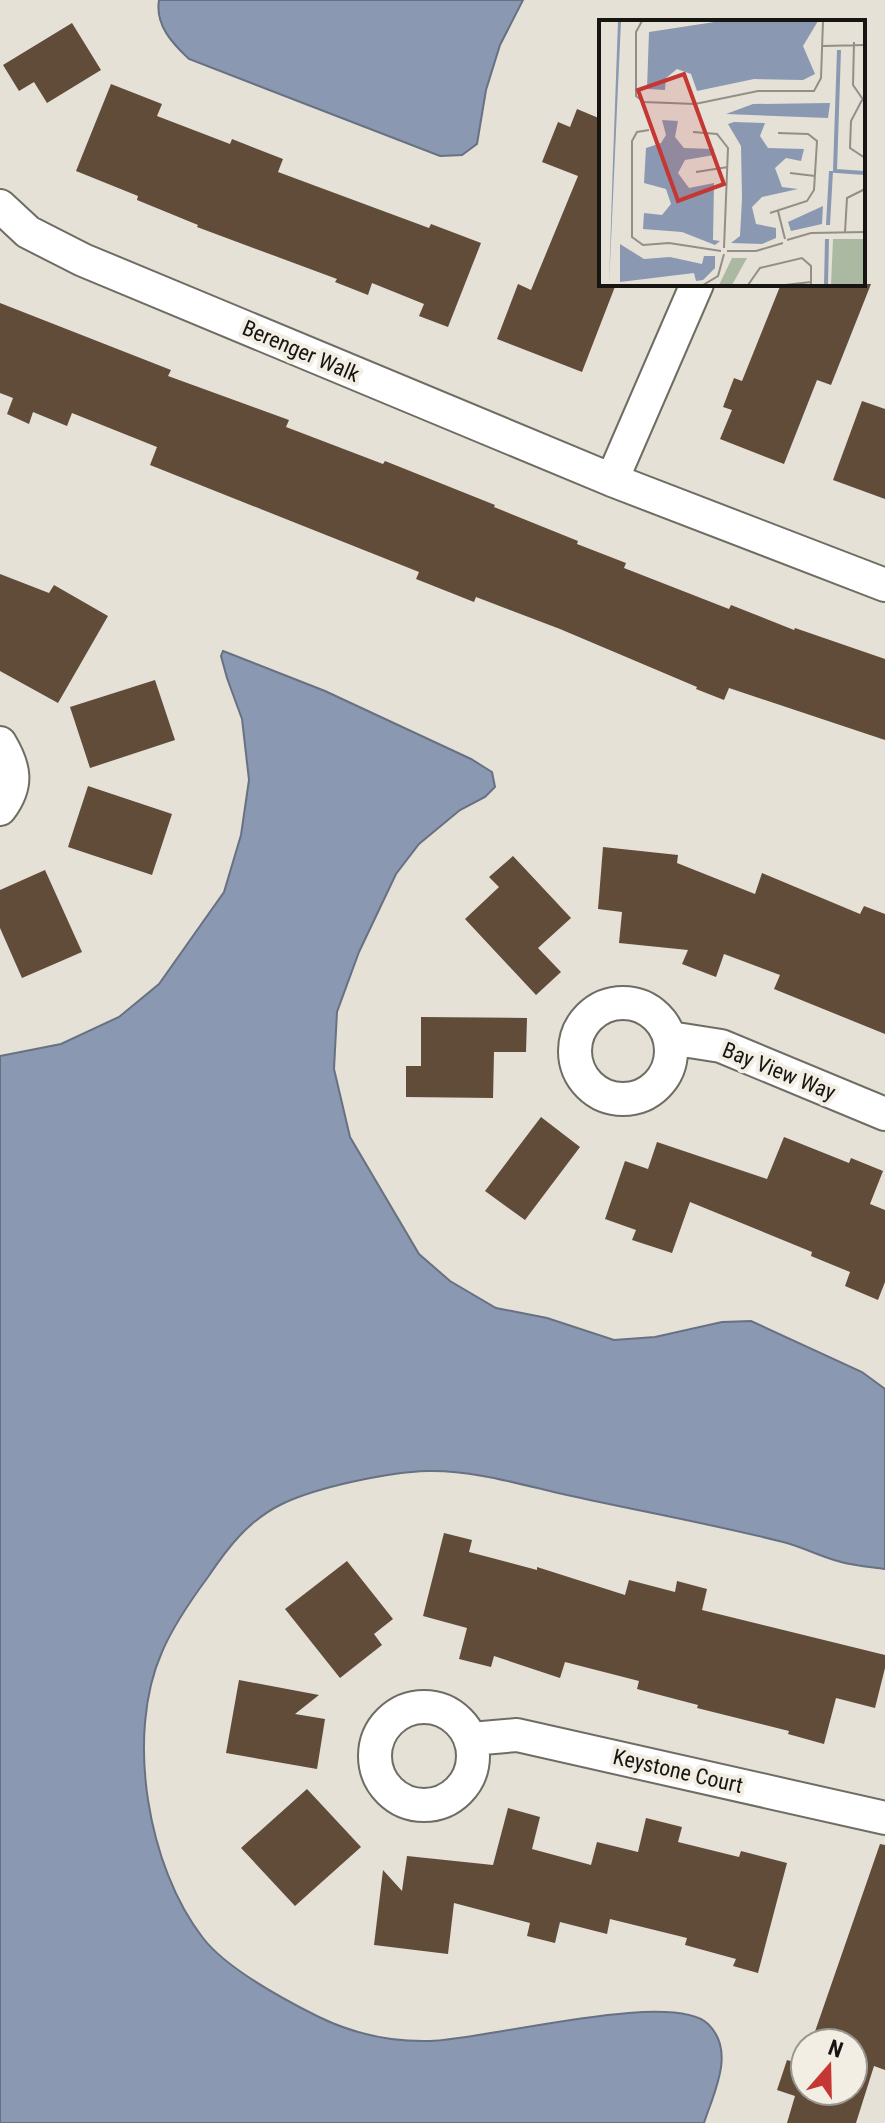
<svg xmlns="http://www.w3.org/2000/svg" width="885" height="2123" font-family="'Roboto Condensed',sans-serif">
  <style>
    .water { fill: #8a98b2; stroke: #687182; stroke-width: 2 }
    .building { fill: #604c38 }
    .lines { fill: none; stroke-linecap: round; stroke-linejoin: round }
    .street-casing { stroke: #6f6c63; stroke-width: 36 }
    .street { stroke: #fff; stroke-width: 32 }
    .labels { text-anchor: middle; dominant-baseline: central; stroke-width: 8; stroke-linejoin: round; paint-order: stroke }
    .street-label { font-size: 22px; fill: #171512; stroke: #f2eee4 }
    .inset-river { fill: none; stroke: #8a98b2; stroke-width: 4 }
    .inset-road { fill: none; stroke: #938f88; stroke-width: 2 }
    .view { fill: #c53733; fill-opacity: 0.15; stroke: #c53733; stroke-width: 4 }
    .inset-edge { fill: none; stroke: #171512; stroke-width: 4 }
  </style>
  <rect width="100%" height="100%" fill="#e5e1d7"/>
  <path class="water" d="M159,0H523L500,45L486,90L477,144L462,155L440,156L189,59C172,43 155,25 159,0Z
    M223,651L325,691L471,759L492,772L495,787L485,797L460,810L419,844L396,874L359,952L337,1012L334,1069L350,1137L419,1254L450,1281L496,1308L547,1318L614,1340L655,1337L722,1322L751,1321L862,1372L885,1389V1569C871,1567 856,1566 841,1562C821,1557 803,1547 783,1542C712,1524 639,1511 567,1495C522,1485 474,1470 428,1471C389,1472 317,1487 282,1504C249,1520 228,1547 208,1577C191,1600 173,1626 162,1652C125,1735 148,1868 203,1938C226,1968 285,2000 319,2017C354,2034 392,2042 430,2041C484,2040 673,1989 708,2024C736,2051 714,2092 704,2123H0V1056L61,1044L119,1017L159,984L224,892L241,835L249,780L242,719L227,678L221,656Z"/>
  <path class="building" d="M72,23L101,70L47,103L34,82L19,91L3,65Z
    M111,84L162,104L157,116L230,144L232,139L283,159L278,172L429,228L431,224L481,243L448,327L419,316L424,304L372,283L368,295L335,282L337,279L197,227L198,225L137,200L138,196L76,171Z
    M577,109L601,119V284H616L582,372L497,339L518,284L531,290L578,176L542,162L558,122L570,127Z
    M781,284H871L831,385L817,380L784,464L720,439L732,410L723,407L734,378L742,381Z
    M0,303L171,370L168,376L289,420L286,427L383,464L385,461L495,505L494,507L578,541L577,544L626,563L624,568L729,609L731,605L794,630L795,628L885,659V740L729,688L724,700L696,689L697,687L560,629L476,597L474,602L416,579L419,572L150,465L157,447L72,413L67,426L33,412L29,424L7,414L13,398L0,393Z
    M862,401L885,409V499L833,480Z
    M0,574L49,593L54,585L108,616L58,703L0,671Z
    M155,680L175,740L90,768L70,707Z
    M88,786L172,814L152,875L68,847Z
    M603,847L678,855L677,863L755,894L762,873L860,914L864,906L885,914V1034L774,989L780,975L724,954L716,977L682,964L688,950L619,943L622,912L598,909Z
    M513,856L571,918L538,948L561,972L536,995L465,919L499,887L489,877Z
    M45,870L82,952L22,978L0,928V890Z
    M421,1017L527,1018L526,1052H494L493,1098L406,1097V1066H421Z
    M541,1117L580,1147L525,1220L485,1191Z
    M784,1137L849,1163L851,1158L883,1171L870,1204L885,1210V1282L878,1300L845,1286L850,1272L811,1256L812,1252L690,1202L672,1253L632,1240L636,1230L605,1219L625,1161L648,1169L657,1142L767,1179Z
    M444,1533L472,1540L469,1552L537,1570V1567L625,1595L629,1580L675,1592L677,1581L707,1589L702,1610L885,1655V1668L875,1708L836,1698L824,1744L788,1734L789,1731L697,1708L698,1705L637,1689L639,1681L565,1662L560,1678L494,1656L491,1667L459,1659L467,1628L423,1616Z
    M347,1561L393,1619L374,1634L382,1645L340,1678L285,1609Z
    M239,1680L319,1695L295,1714L325,1719L317,1769L226,1753Z
    M307,1789L361,1847L295,1906L241,1848Z
    M508,1808L540,1817L532,1849L591,1865L597,1842L638,1852L646,1818L682,1827L678,1842L739,1857L741,1851L787,1863L758,1973L733,1966L736,1959L685,1945L687,1938L610,1919L607,1934L560,1922L555,1943L527,1936L530,1923L454,1903L448,1954L374,1945L383,1870L402,1891L407,1856L493,1865Z
    M880,1844L885,1845V2070L874,2066L856,2123H787L795,2096L777,2090L787,2060L804,2065L805,2062V2091H853V2043H811Z"/>
  <g class="lines">
    <defs>
      <path id="street" d="M0,206L28,232L83,260L612,480L885,585
        M612,480L697,284
        M0,743C15,768 18,785 0,809
        M575 1051a48 48 0 1 1 96 0a48 48 0 1 1-96 0Z
        M670,1038L721,1046L885,1114
        M375 1756a49 49 0 1 1 98 0a49 49 0 1 1-98 0Z
        M471,1739L517,1735L885,1818"/>
    </defs>
    <use href="#street" class="street-casing"/>
    <use href="#street" class="street"/>
  </g>
  <g class="labels">
    <g class="street-label">
      <text transform="translate(301 351) rotate(23)">Berenger Walk</text>
      <text transform="translate(779 1071) rotate(22)">Bay View Way</text>
      <text transform="translate(678 1771) rotate(13)">Keystone Court</text>
    </g>
  </g>
  <g transform="translate(599 20)">
    <rect width="266" height="266" fill="#e5e1d7"/>
    <path d="M234,219H266V265H232ZM133,238H148L133,265H120Z" fill="#abb9a2"/>
    <path d="M19,1H22L10,265L14,141ZM122,1H219L204,26L216,54L204,60L155,59L98,71L92,54L78,49L67,58L66,70L48,69L50,12ZM231,83L229,98L127,94L154,84ZM63,100L79,101L76,117L85,128L115,129V135L86,140L79,153L90,168L115,163L114,220L121,221L116,225L83,212L44,209L45,193L63,195L72,184L67,169L45,163L47,128L62,123L67,115ZM135,102L166,103L161,116L169,128L205,129L202,141L187,138L176,148L183,167L199,169L163,177L153,187L157,204L177,208V218L163,224L132,223L141,216L143,179L142,126L129,104ZM224,186L223,204L192,211L189,202ZM21,224L45,239L71,237L103,244L105,236H116V248L104,260L97,261L95,253L21,262Z" fill="#8a98b2"/>
    <path class="inset-river" d="M240,30L236,151L266,153M229,205L232,151M227,265L228,219"/>
    <path class="inset-road" d="M43,1L37,12V76L45,82L96,84L159,71H215L222,58L224,1M255,22L254,65L265,81M224,26L266,25M263,80L252,101L251,128L266,138M50,110L38,112L33,121V217L44,225L70,223L122,231M94,112L118,114L129,128L125,228M97,152L129,147M191,153L216,156M179,191L186,219M171,193L208,181L215,170L218,121L209,114L179,113M246,212L248,178L266,169M188,220L212,213L266,212M128,231H157L184,223M104,265L119,256L125,234M149,265L161,248L203,238L212,246V265M186,265L212,262"/>
    <path class="view" d="M85,54L125,164L79,181L39,70Z"/>
    <rect width="266" height="266" class="inset-edge"/>
  </g>
  <g transform="translate(829 2067) rotate(20)"><circle r="38" fill="#f2eee4" stroke="#9a9790" stroke-width="2"/>
  <path d="M0-6L14 30L0 20L-14 30Z" fill="#c53733"/>
  <text y="-12" font-size="22" font-weight="bold" text-anchor="middle" fill="#171512">N</text>
  </g>
</svg>
